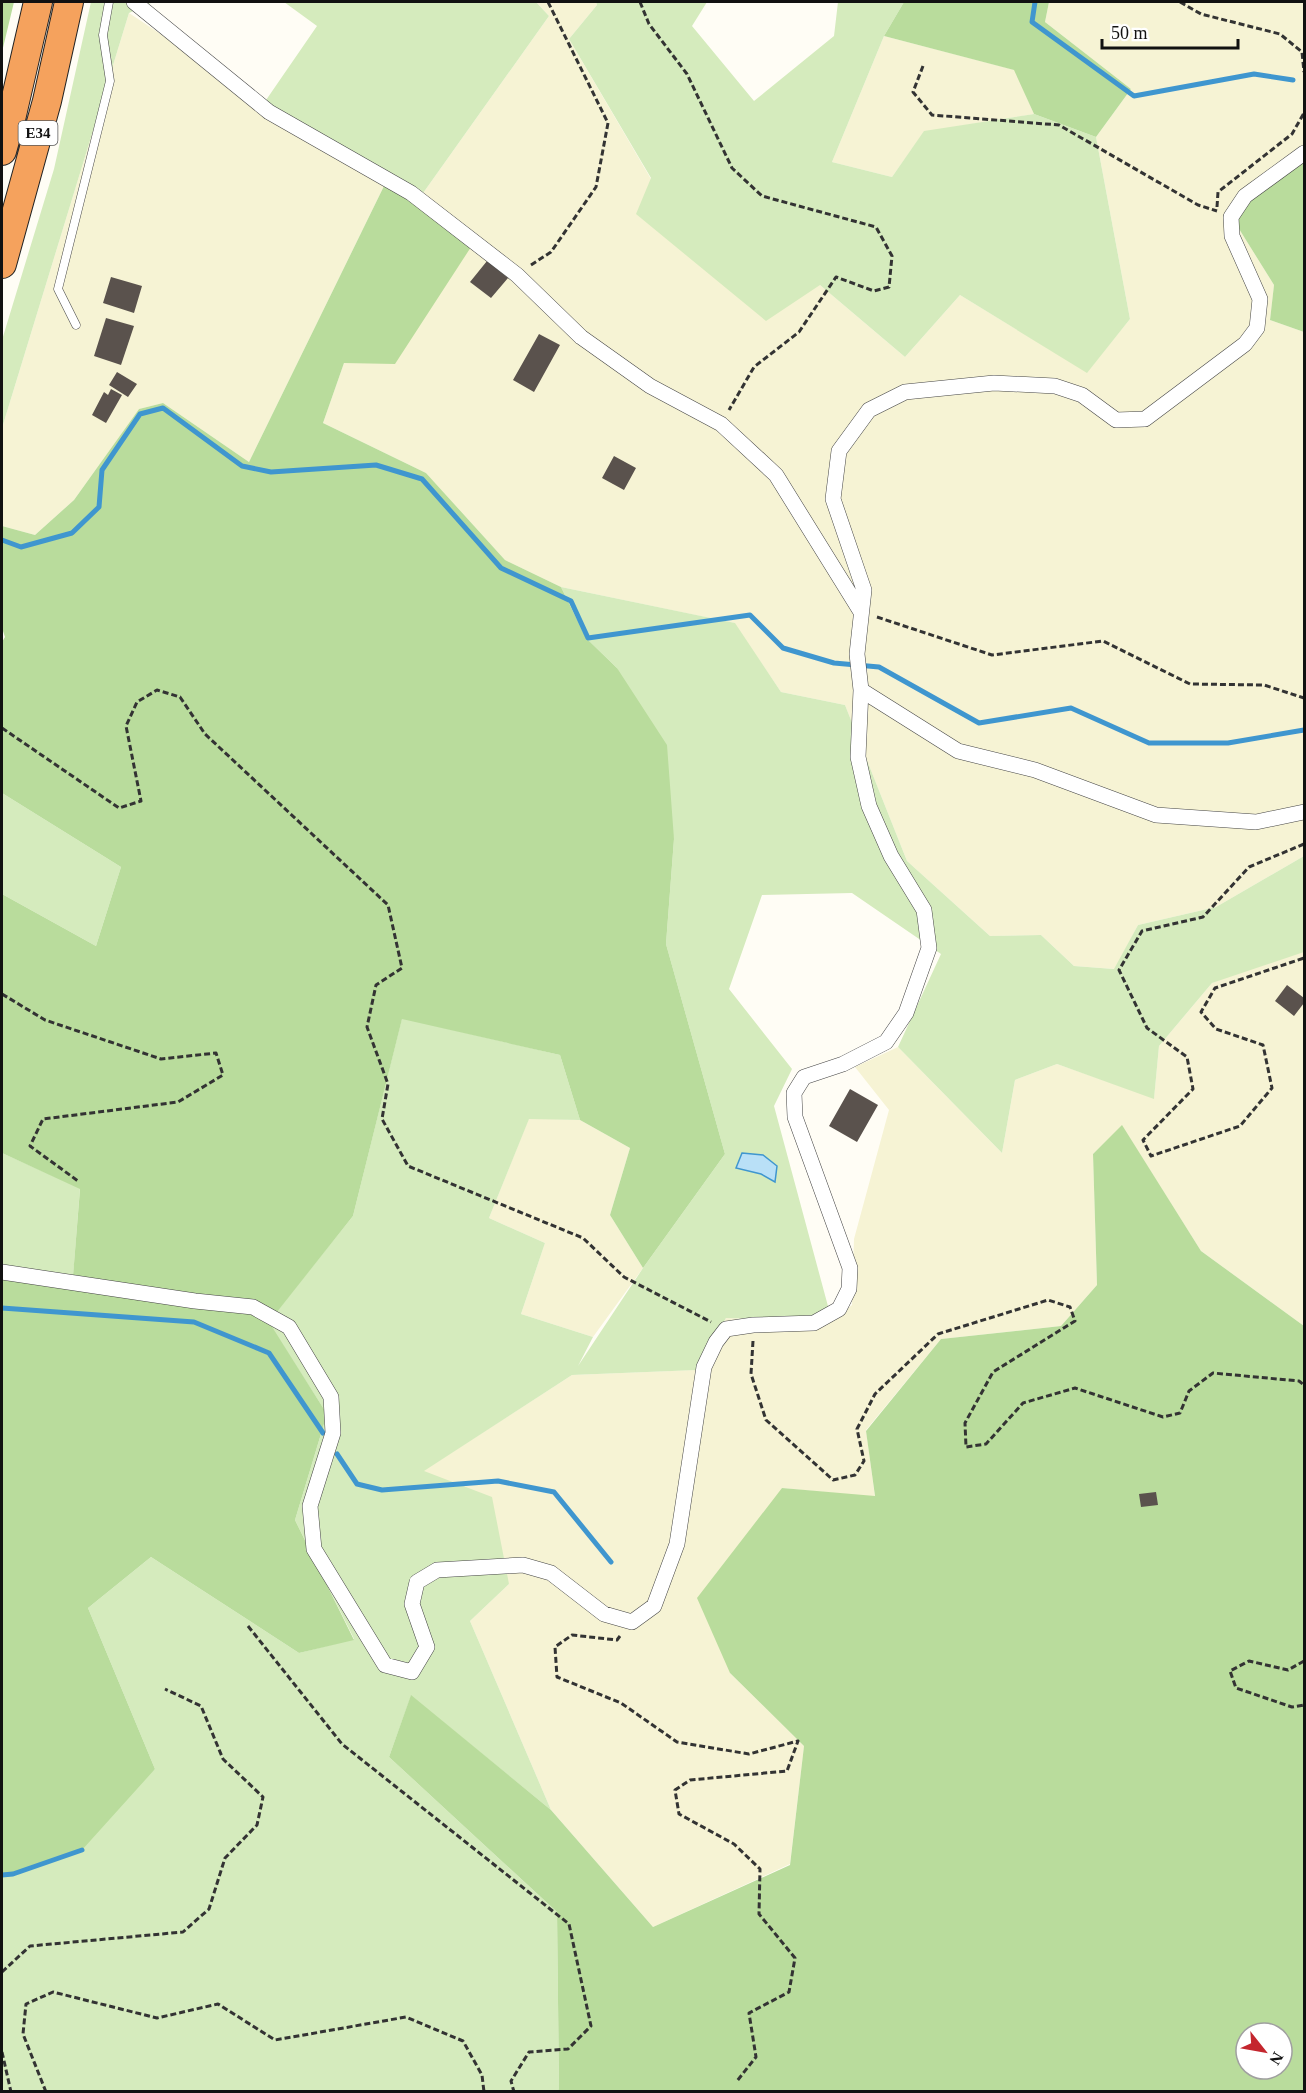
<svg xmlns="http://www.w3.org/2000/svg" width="1306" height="2093" font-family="Georgia,serif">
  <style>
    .farmland { fill: #f6f3d4 }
    .green { fill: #d5ebbd }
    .forest { fill: #b9dc9c; fill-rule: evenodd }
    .water { fill: #b9e0f7; stroke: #3f96cf; stroke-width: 1.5 }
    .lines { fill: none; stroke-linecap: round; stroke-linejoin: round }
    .stream { stroke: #3f96cf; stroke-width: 5 }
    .building { fill: #5a524d }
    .service-casing { stroke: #444; stroke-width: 9 }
    .minor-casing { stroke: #444; stroke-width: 16 }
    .motorway-casing { stroke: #222; stroke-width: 30 }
    .path { stroke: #333; stroke-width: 3; stroke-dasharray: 6 3; stroke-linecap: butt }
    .service { stroke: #fff; stroke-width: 8 }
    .minor { stroke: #fff; stroke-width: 15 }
    .motorway { stroke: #f5a25d; stroke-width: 28 }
    .labels { text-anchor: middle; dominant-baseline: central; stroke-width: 6; stroke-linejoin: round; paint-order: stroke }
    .shield { fill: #fff; stroke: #585858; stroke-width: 1.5 }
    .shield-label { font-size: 15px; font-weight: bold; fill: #111 }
  </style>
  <rect width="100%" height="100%" fill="#fffdf5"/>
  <path class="farmland" d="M536,2H596L597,5L569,39L651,179L820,285L905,357L960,295L1087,372L1130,319L1096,137L1131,89L1045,22L1049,2H1304V153L1236,224L1274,285L1270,320L1304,332V856L1216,907L1138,925L1115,969L1074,966L1041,935L990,936L907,861L845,705L781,692L734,623L561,587L505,560L426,473L323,423L344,363L416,203L549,16Z
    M129,13L385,184L249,462L163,403L139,409L74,500L35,535L2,526V428Z
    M884,36L1015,70L1034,114L924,132L892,177L832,162Z
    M1304,945V1326L1201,1251L1122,1126L1093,1154L1097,1285L1061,1326L941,1339L866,1430L875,1497L782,1488L730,1673L804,1746L790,1864L653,1927L551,1810L470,1621L509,1584L423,1471L572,1375L696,1370L726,1318L832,1321L852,1305L854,1239L889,1110L855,1067L898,1047L1002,1153L1015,1080L1057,1064L1154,1098L1159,1046L1212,983Z
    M529,1118L580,1120L630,1148L610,1215L643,1268L593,1337L521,1314L545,1243L489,1218Z"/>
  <path class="green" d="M91,2H153L129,13L2,428V340L54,169Z
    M284,2H536L549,16L416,203L264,103L317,26Z
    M596,2H707L692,26L754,101L834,36L838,2H904L884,36L832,162L892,177L924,131L1034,114L1096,137L1130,319L1087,373L960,295L905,357L820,285L766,321L636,214L651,178L569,39L597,5Z
    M561,587L735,623L781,692L845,705L907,861L990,936L1041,935L1074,966L1114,969L1138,925L1216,907L1304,856V952L1212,983L1159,1046L1154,1099L1057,1064L1015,1080L1002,1153L898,1047L941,954L852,893L762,895L729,989L792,1069L774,1106L832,1321L726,1318L697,1370L572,1375L424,1471L492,1497L509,1584L470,1621L551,1810L411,1696L389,1757L557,1912L559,2089L557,2091H2V1875L13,1874L155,1769L88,1608L151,1557L299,1653L354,1639L295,1520L327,1414L268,1322L353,1216L402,1018L560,1055L580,1120L529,1119L489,1218L545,1243L521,1314L593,1337L578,1366L643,1268L725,1154L666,944L674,839L617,668L586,638Z
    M2,793L121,867L96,946L2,894Z
    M2,1153L80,1188L73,1277L2,1267Z"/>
  <path class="forest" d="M2,2H14L2,52Z
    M904,2H1049L1045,22L1131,89L1096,137L1034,114L1014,70L884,36Z
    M1304,153V332L1270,320L1274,285L1236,224L1248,184Z
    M385,184L416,203L471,247L395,364L344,363L323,423L426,473L505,560L561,587L586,638L617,668L667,745L674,839L666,944L725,1154L643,1268L610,1215L630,1148L580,1120L560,1055L402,1019L353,1216L269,1322L327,1414L295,1520L354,1640L299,1653L151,1557L88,1608L155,1769L82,1850L13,1874L2,1875V1267L73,1276L80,1189L2,1153V894L96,946L121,867L2,793V642L5,637L2,628V526L35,535L74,500L139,409L163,403L249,462Z
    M1122,1125L1201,1251L1304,1326V2091H557L559,2089L557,1912L389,1757L411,1695L551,1810L653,1927L790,1865L804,1746L730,1673L697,1598L782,1488L875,1496L866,1431L941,1339L1061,1326L1097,1285L1093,1154ZM1246,2033H1282V2069H1246Z"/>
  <path class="water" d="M742,1153L763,1155L777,1166L775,1182L761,1174L736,1168Z"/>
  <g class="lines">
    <path class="stream" d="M1035,2L1032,22L1134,96L1254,74L1293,80
      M2,540L21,547L72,533L99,507L102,470L140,414L163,408L242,466L271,472L376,465L422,479L501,568L571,601L588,638L750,615L783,648L834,663L879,667L979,723L1071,708L1149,743H1228L1304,730
      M2,1308L194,1322L269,1353L323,1433
      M337,1454L357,1484L382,1490L498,1481L554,1492L611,1562
      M2,1875L13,1874L82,1850"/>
  </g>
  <path class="building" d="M487,261L508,278L491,298L470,282Z
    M111,277L142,286L134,313L103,303Z
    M106,318L134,326L121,365L94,356Z
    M539,334L560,345L534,392L513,380Z
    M117,372L137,384L128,397L109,385Z
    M111,389L122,395L106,423L92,415L104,392L108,395Z
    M614,456L636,468L624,490L602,478Z
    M1287,985L1304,998V1003L1294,1016L1275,1001Z
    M850,1089L878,1105L857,1142L829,1126Z
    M1156,1492L1158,1505L1141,1507L1139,1494Z"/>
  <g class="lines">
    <defs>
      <path id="service" d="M76,325L58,289L110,81L103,35L109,2"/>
      <path id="minor" d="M134,2L269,112L411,193L517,275L581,337L650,386L721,424L776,475L861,612
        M861,690L958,751L1035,770L1156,815L1256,822L1304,812
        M2,1272L195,1301L253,1307L289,1327L331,1397L333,1433L310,1506L314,1549L385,1665L412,1672L427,1647L412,1604L417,1582L437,1570L523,1565L551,1573L604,1614L632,1622L654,1606L677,1544L704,1367L716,1342L726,1329L753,1325L814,1323L839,1309L849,1289L850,1268L795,1117L794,1093L804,1077L843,1064L886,1042L906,1013L929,948L924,910L891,856L869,806L858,757L861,690L857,654L864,590L833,499L839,451L869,410L905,392L994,383L1055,386L1082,395L1116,420L1145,419L1245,344L1257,328L1260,299L1232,236L1231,217L1245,196L1304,153"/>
      <path id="motorway" d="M2,151L11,119L38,2
        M2,264L47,101L69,2"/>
    </defs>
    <use href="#service" class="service-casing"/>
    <use href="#minor" class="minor-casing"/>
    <use href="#motorway" class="motorway-casing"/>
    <path class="path" d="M640,2L649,24L687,74L732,168L762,196L876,227L892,256L889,287L874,291L836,277L799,332L754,367L729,410
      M1180,2L1201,14L1280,34L1302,52L1304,72
      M923,66L913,92L932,115L1059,125L1198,205L1217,211
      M1217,207L1218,192L1292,134L1304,113
      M531,265L551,252L596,187L608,123L548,2
      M877,617L992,655L1103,641L1190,684L1264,685L1304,698
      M2,728L119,808L141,801L126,726L137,702L157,690L180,697L205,734L388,905L402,968L376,985L367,1027L388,1084L382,1119L408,1166L583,1238L624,1277L711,1322
      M1304,844L1249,867L1203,917L1142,931L1119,970L1147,1028L1187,1057L1193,1089L1143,1140L1151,1156L1240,1126L1272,1088L1263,1045L1216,1029L1201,1012L1215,988L1304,958
      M2,994L45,1020L161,1059L216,1053L223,1075L178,1102L43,1119L30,1146L78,1181
      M753,1341L751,1374L766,1420L833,1480L855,1475L864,1461L857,1429L875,1394L938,1334L1048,1300L1070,1307L1075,1321L993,1372L965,1423L966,1447L986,1444L1023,1403L1075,1388L1163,1417L1180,1413L1189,1391L1213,1373L1299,1381L1304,1385
      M248,1626L342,1744L569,1924L591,2026L568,2049L529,2052L511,2081L514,2092
      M620,1636L617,1640L572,1635L555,1647L557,1677L621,1703L677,1742L749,1754L798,1741L787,1771L690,1780L675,1790L679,1814L734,1844L760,1869L759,1914L795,1958L789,1992L749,2013L756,2057L737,2081
      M1304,1661L1288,1670L1249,1661L1230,1671L1236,1688L1292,1707L1304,1705
      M2,1972L30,1946L183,1932L209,1909L225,1858L257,1825L263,1797L223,1759L201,1706L165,1689
      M2,2052L11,2092
      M46,2092L23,2034L26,2004L53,1992L157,2018L218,2004L275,2040L406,2017L463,2041L482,2075L484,2092"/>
    <use href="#service" class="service"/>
    <use href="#minor" class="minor"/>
    <use href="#motorway" class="motorway"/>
  </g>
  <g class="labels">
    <rect class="shield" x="18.5" y="121" width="39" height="24" rx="4.5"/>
    <g class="shield-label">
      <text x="38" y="133">E34</text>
    </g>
  </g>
  <rect width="1306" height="2093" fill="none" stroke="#111111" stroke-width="6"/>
  <g transform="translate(1264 2051) rotate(121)"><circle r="28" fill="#ffffff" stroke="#a0a0a0" stroke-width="1.5"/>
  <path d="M0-4.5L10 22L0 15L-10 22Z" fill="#c4262e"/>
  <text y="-9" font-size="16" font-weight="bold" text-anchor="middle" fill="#111111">N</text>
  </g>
  <path d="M1102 39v9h136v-9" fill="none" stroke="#111111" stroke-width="3"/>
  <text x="1111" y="39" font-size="18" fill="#111111" stroke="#ffffff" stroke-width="4.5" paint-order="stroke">50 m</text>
</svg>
